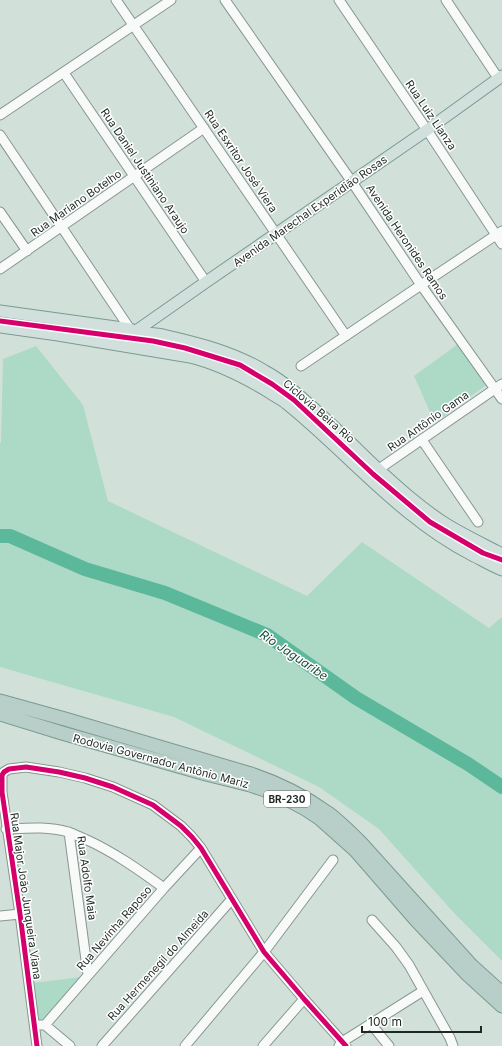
<svg xmlns="http://www.w3.org/2000/svg" width="502" height="1046" font-family="Inter,sans-serif">
  <style>
    .green { fill: #addac7 }
    .lines { fill: none; stroke-linecap: round; stroke-linejoin: round }
    .river { stroke: #5cb89a; stroke-width: 14 }
    .minor-casing { stroke: #8a9690; stroke-width: 11 }
    .major-casing { stroke: #7b9a90; stroke-width: 13 }
    .highway-casing { stroke: #7b9a90; stroke-width: 15 }
    .minor { stroke: #f8faf9; stroke-width: 9 }
    .major { stroke: #d1e0dc; stroke-width: 11 }
    .highway { stroke: #b7cfc8; stroke-width: 13 }
    .cycleway-casing { stroke: #fff; stroke-width: 8 }
    .cycleway { stroke: #d6006c; stroke-width: 5 }
    .labels { text-anchor: middle; dominant-baseline: central; stroke-width: 3; stroke-linejoin: round; paint-order: stroke }
    .shield { fill: #fff; stroke: #626966; stroke-width: 1 }
    .shield-label { font-size: 10px; font-weight: bold; fill: #1e2924 }
    .street-label { font-size: 11px; fill: #1e2924; stroke: #fff }
    .water-label { font-size: 12px; font-style: italic; fill: #1b4b3a; stroke: #fff }
  </style>
  <rect width="100%" height="100%" fill="#d1e1d9"/>
  <path class="green" d="M458,344L486,385L435,423L414,376Z
    M36,346L83,405L108,501L307,596L362,542L489,628L502,617V961L454,913L379,829L319,787L174,717L0,667V443L1,442L3,359Z
    M81,977L43,1020H38L33,983Z"/>
  <g class="lines">
    <path class="river" d="M0,536H10L85,569L165,593L267,635L356,698L468,764L502,787"/>
    <defs>
      <path id="minor" d="M116,0L346,336
        M225,0L352,182L421,285L502,399
        M339,0L427,130L502,244
        M446,0L498,78
        M64,73L206,282
        M0,115L171,0
        M0,135L130,329
        M0,212L27,251
        M0,269L204,128
        M301,366L421,285L502,231
        M422,440L478,522
        M368,478L379,469L502,384
        M6,829C27,828 48,826 68,832C74,834 80,837 85,839C114,852 139,870 164,888
        M69,832L88,975
        M0,916L20,914
        M372,920L396,947L409,965L450,1038L453,1046
        M371,1024L389,1046
        M39,1025H45L70,1046
        M45,1025L164,888L201,848
        M37,1046L20,914L2,792V775L4,772L9,769L26,767L59,772L85,778L113,787L153,805L181,826L192,837L201,848L264,952L304,999L346,1046
        M102,1046L232,899
        M185,1046L264,952L333,860
        M263,1046L304,999
        M339,1046L342,1042L423,991"/>
      <path id="major" d="M0,311L130,329C140,333 152,333 163,335C198,343 234,352 265,371C282,380 297,393 311,406C334,426 355,447 377,468C399,488 421,508 446,524C464,535 483,544 502,554
        M0,327L58,335L190,357C218,364 242,376 267,391C274,396 281,399 287,404C349,454 400,518 472,555C482,560 492,566 502,570
        M117,345L136,331L206,282L427,130L502,76"/>
      <path id="highway" d="M0,701L65,719L251,774C278,783 304,796 328,813C340,822 351,833 362,844L471,965L502,993
        M0,714L62,733L206,774L250,785L268,791L285,798L307,810L319,818L356,851L416,920L468,975L502,1006"/>
    </defs>
    <use href="#minor" class="minor-casing"/>
    <use href="#major" class="major-casing"/>
    <use href="#highway" class="highway-casing"/>
    <use href="#minor" class="minor"/>
    <use href="#major" class="major"/>
    <use href="#highway" class="highway"/>
    <defs>
      <path id="cycleway" d="M0,321L153,341L185,348L240,365L272,384L294,400L373,474L430,522L483,553L502,560
        M37,1046L20,914L2,792V775L4,772L9,769L26,767L59,772L85,778L113,787L153,805L181,826L192,837L201,848L264,952L304,999L346,1046"/>
    </defs>
    <use href="#cycleway" class="cycleway-casing"/>
    <use href="#cycleway" class="cycleway"/>
  </g>
  <g class="labels">
    <rect class="shield" x="264" y="791" width="46" height="16" rx="3"/>
    <g class="shield-label">
      <text x="287" y="799">BR-230</text>
    </g>
    <g class="street-label">
      <text transform="translate(431 115) rotate(56)">Rua Luiz Lianza</text>
      <text transform="translate(241 161) rotate(56)">Rua Esxritor José Viera</text>
      <text transform="translate(145 171) rotate(56)">Rua Daniel Justiniano Araujo</text>
      <text transform="translate(76 203) rotate(-35)">Rua Mariano Botelho</text>
      <text transform="translate(310 211) rotate(-35)">Avenida Marechal Experidião Rosas</text>
      <text transform="translate(407 242) rotate(56)">Avenida Heronides Ramos</text>
      <text transform="translate(319 411) rotate(41)">Ciclovia Beira Rio</text>
      <text transform="translate(428 421) rotate(-35)">Rua Antônio Gama</text>
      <text transform="translate(161 761) rotate(15)">Rodovia Governador Antônio Mariz</text>
      <text transform="translate(87 878) rotate(82)">Rua Adolfo Maia</text>
      <text transform="translate(26 896) rotate(82)">Rua Major João Junqueira Viana</text>
      <text transform="translate(114 928) rotate(-49)">Rua Nevinha Raposo</text>
      <text transform="translate(158 965) rotate(-48)">Rua Hermenegil do Almeida</text>
    </g>
    <g class="water-label">
      <text transform="translate(294 655) rotate(34)">Rio Jaguaribe</text>
    </g>
  </g>
  <path d="M362 1026v6h119v-6" fill="none" stroke="#1e2924" stroke-width="2"/>
  <text x="368" y="1026" font-size="12" fill="#1e2924" stroke="#ffffff" stroke-width="3" paint-order="stroke">100 m</text>
</svg>
